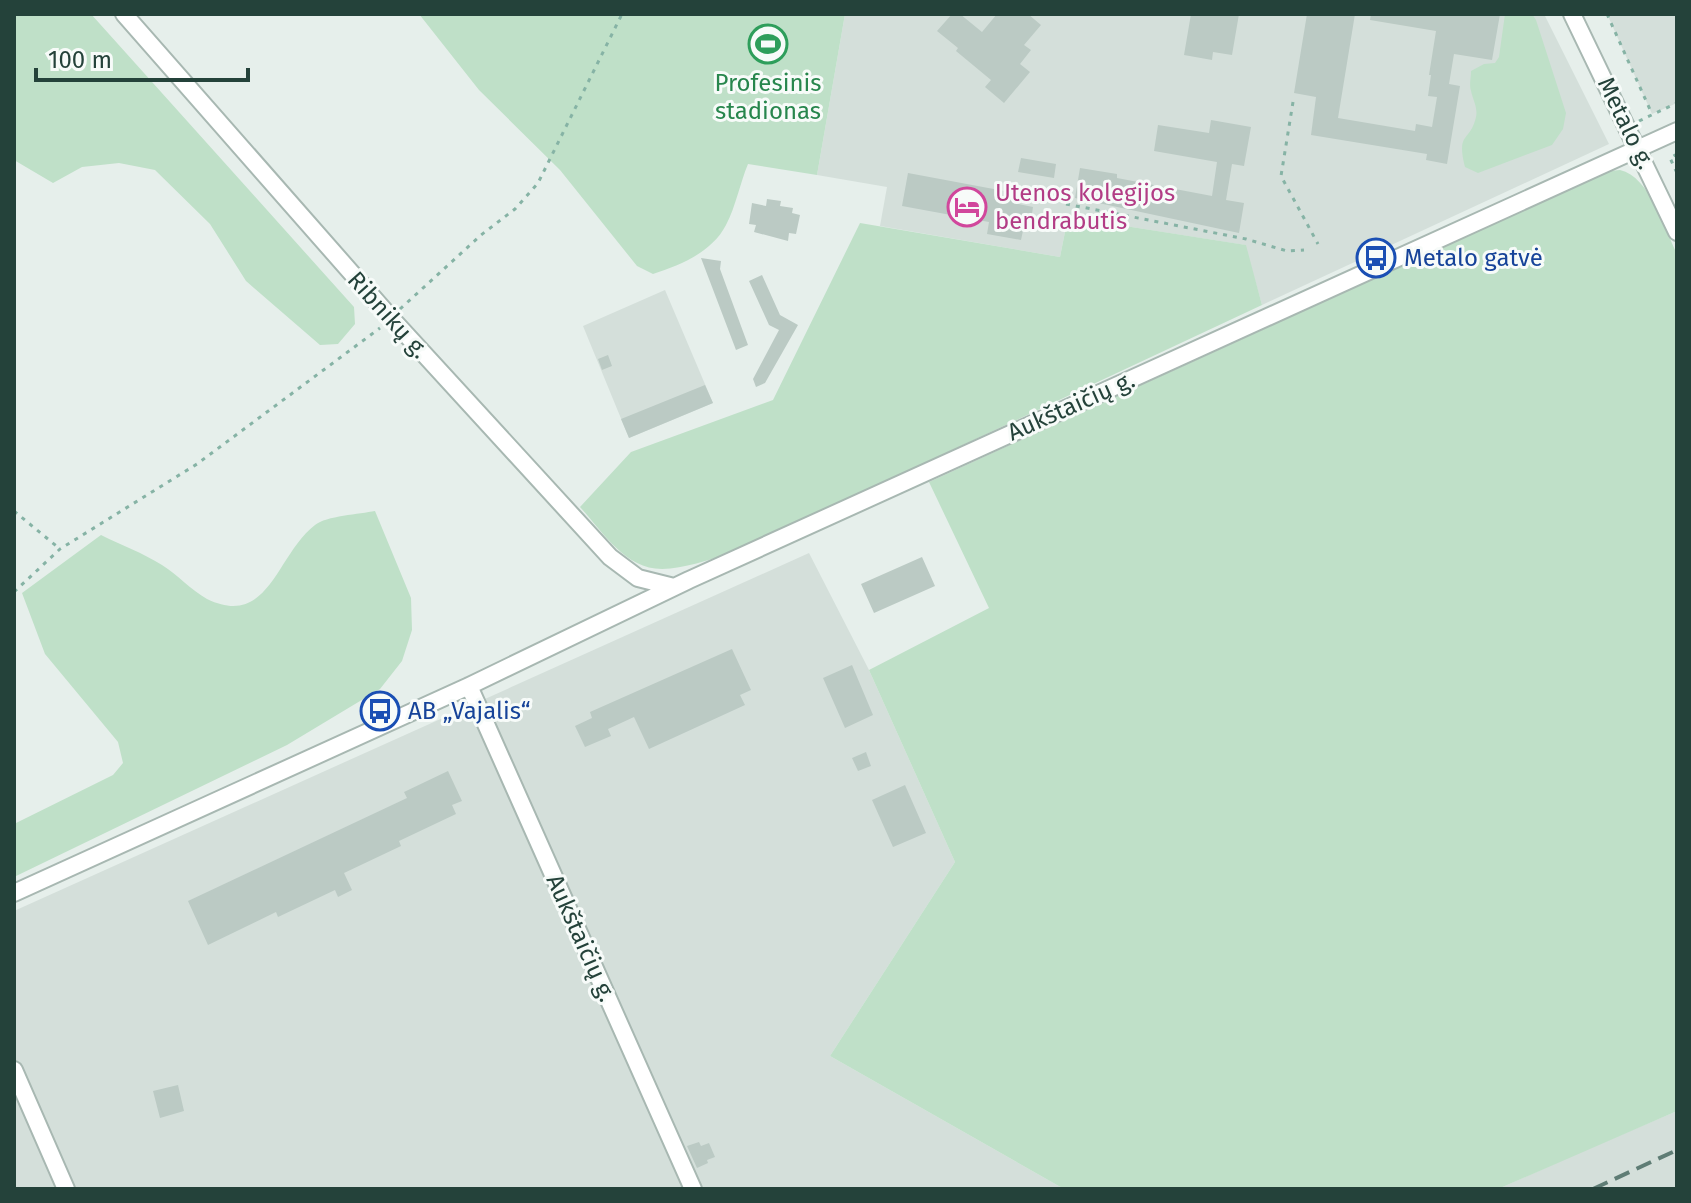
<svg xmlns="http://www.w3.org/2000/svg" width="1691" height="1203" font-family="'Fira Sans',sans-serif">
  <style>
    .built { fill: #d4dfda }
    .green { fill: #bfe0c8 }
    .building { fill: #bbcac4 }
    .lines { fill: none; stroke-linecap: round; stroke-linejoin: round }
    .minor-casing { stroke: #a8b8b2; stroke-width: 20 }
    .path { stroke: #86b3a5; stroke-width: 3; stroke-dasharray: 4 6; stroke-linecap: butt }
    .minor { stroke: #fff; stroke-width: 16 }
    .rail { stroke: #5f7d75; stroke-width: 4; stroke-dasharray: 16 8; stroke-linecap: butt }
    .labels { text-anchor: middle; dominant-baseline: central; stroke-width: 6; stroke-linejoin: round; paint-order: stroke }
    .leisure-label { font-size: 24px; fill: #27864d; stroke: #f7fbf9 }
    .street-label { font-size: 24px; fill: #24423a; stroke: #f7fbf9 }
    .hotel-label { font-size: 24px; fill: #b23c85; stroke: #f7fbf9; text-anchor: start }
    .transit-label { font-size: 24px; fill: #164399; stroke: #f7fbf9; text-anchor: start }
  </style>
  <rect width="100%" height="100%" fill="#e6efeb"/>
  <path class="built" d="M845,14H1544L1609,144L1262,305L1245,245L1068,217L1060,257L880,226L887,187L817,175Z
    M1607,14H1677V103L1652,114Z
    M665,290L713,403L629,438L583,326Z
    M809,553L869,670L955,862L830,1056L1064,1189H14V911Z
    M1677,1111V1189H1498L1583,1151Z"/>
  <path class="green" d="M14,14H91L354,307L355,324L338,344L320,345L246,281L210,224L155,170L119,163L82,167L53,183L14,160Z
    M419,14H845L817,175L748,164C740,183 736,206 726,225C712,252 681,265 653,274L637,266L560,170L479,90Z
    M1505,14H1532L1536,20L1566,113L1563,129L1552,145L1478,173L1465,167C1456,131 1470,143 1476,117C1478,108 1473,100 1471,91C1469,85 1471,78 1471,71L1484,64L1495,63L1499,57Z
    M1620,170C1650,177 1664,228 1677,254V1111L1498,1189H1064L830,1056L955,862L869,670L989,608L929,482L1609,171Z
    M1068,217L1246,245L1262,305L730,554C709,559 684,569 662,569C625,569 603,532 580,507L631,452L773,400L860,223L1060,257Z
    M375,511L411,598L412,630L402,661L380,689L287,745L14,877V824L113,775L123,763L118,742L45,654L22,593L101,535C121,545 143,553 162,565C178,575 191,590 207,599C269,629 276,555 315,525C326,516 360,514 375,511Z"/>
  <path class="building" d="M952,14H960L982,32L997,14H1028L1041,25L1024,45L1031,50L1020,64L1030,72L1004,103L985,87L991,80L956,51L958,48L937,31Z
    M1191,14H1239L1232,55L1213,52L1212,60L1184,55Z
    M1307,14H1355L1338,118L1415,131L1416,124L1432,127L1437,97L1428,96L1431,75H1429L1436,31L1370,20L1371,14H1500L1492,60L1454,54L1449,84L1460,86L1447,164L1426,160L1427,154L1311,135L1316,97L1294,93Z
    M1211,120L1251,127L1244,166L1232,164L1226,200L1244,203L1239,233L1075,198L1080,168L1117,174V178L1212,196L1217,162L1154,151L1158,125L1209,133Z
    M1021,158L1056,164L1054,178L1018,172Z
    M908,173L1015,193L1013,203L1033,207L1030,227L1024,226L1021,240L987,234L989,222L902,206Z
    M767,199L781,201L780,206L793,208L792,213L800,215L796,234L789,233L788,241L754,232L756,225L749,224L752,203L766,206Z
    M701,258L721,261L720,269L748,345L736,350Z
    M762,275L780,315L798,325L765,383L756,387L753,379L779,330L769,325L749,281Z
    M608,355L612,366L602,370L598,359Z
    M705,385L713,403L629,438L621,419Z
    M922,557L935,586L874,613L861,584Z
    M732,649L751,690L740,695L745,705L649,749L634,717L608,729L611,736L585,747L575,726L592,718L590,712Z
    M852,665L873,715L845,728L823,678Z
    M866,752L871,766L858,771L852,758Z
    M448,771L462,801L452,805L456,814L399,841L401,846L344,873L352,890L338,897L335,890L278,917L276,912L208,945L188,901L407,798L404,792Z
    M905,785L926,833L893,847L872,800Z
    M178,1085L184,1111L160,1118L153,1091Z
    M699,1142L701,1146L709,1143L715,1157L707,1160L708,1163L697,1168L687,1146Z"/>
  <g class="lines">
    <defs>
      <path id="minor" d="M124,14L391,318L610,557L638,578L674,587
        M1572,14L1677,232
        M469,686L693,1189
        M14,893L469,686L689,580L1677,131
        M14,1070L66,1189"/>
    </defs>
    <use href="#minor" class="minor-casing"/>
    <path class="path" d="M1607,14L1652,114
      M1293,102L1281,176L1318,244
      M1639,121L1677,103
      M1677,154L1670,158L1677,173
      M1066,204L1246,239L1287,251L1304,250
      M400,309L481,235L515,209L538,183L622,14
      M14,511L60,549
      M14,592L60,549L197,464L380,328"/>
    <use href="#minor" class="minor"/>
    <path class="rail" d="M1593,1189L1677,1150"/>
  </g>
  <defs>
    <symbol id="stadium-ring" viewBox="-11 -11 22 22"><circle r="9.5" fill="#f7fbf9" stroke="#2e9e5b" stroke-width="1.5"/><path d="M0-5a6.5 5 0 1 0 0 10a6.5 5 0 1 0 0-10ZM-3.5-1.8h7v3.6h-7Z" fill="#2e9e5b"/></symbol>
    <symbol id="hotel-ring" viewBox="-11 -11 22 22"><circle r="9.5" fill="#f7fbf9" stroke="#d1479c" stroke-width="1.5"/><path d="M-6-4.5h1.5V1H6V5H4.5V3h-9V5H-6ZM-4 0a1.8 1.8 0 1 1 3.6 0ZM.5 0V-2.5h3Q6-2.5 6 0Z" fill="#d1479c"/></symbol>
    <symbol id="bus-ring" viewBox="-11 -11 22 22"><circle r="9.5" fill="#f7fbf9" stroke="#1a4fb4" stroke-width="1.5"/><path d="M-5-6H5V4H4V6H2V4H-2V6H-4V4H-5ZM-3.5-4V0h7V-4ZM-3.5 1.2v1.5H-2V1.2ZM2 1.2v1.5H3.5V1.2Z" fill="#1a4fb4"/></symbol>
  </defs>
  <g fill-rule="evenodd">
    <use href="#stadium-ring" x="746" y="22" width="44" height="44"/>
    <use href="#hotel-ring" x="945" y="185" width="44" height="44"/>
    <use href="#bus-ring" x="1354" y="236" width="44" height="44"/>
    <use href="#bus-ring" x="358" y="689" width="44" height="44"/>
  </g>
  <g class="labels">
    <g class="leisure-label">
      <text x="768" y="83">Profesinis<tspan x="768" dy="28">stadionas</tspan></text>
    </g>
    <g class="street-label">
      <text transform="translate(1626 123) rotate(64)">Metalo g.</text>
      <text transform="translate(388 315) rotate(48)">Ribnikų g.</text>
      <text transform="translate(1071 406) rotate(-24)">Aukštaičių g.</text>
      <text transform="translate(581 938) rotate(66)">Aukštaičių g.</text>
    </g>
    <g class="hotel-label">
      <text x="995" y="193">Utenos kolegijos<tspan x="995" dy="28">bendrabutis</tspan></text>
    </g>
    <g class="transit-label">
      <text x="1404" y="258">Metalo gatvė</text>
      <text x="408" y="711">AB „Vajalis“</text>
    </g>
  </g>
  <rect width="1691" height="1203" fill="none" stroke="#24423a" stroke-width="32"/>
  <path d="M36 68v12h212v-12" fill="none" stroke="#24423a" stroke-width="4"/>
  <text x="48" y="68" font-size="24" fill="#24423a" stroke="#f7fbf9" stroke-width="6" paint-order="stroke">100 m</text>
</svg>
